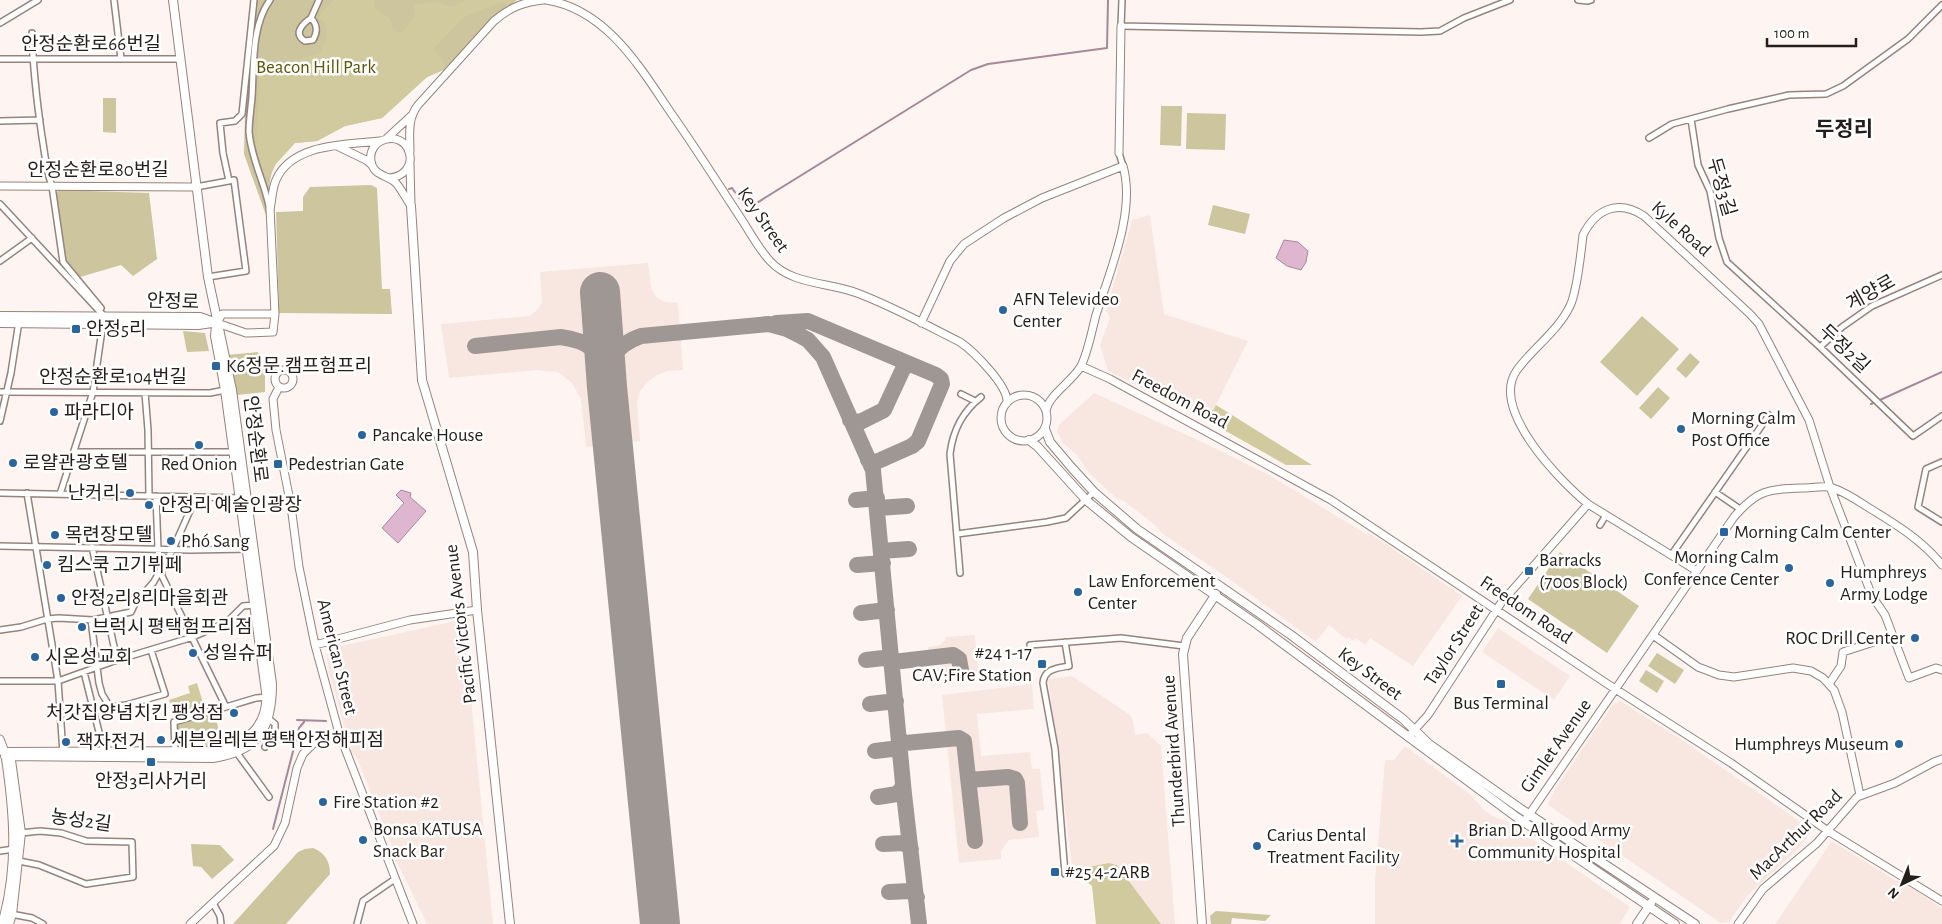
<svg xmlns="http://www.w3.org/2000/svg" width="1942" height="924" font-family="'Alegreya Sans','Noto Sans KR',sans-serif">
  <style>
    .built { fill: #f8e6e0 }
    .green { fill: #ccc59d }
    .forest { fill: #d0ca9e }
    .water { fill: #dfb6d0; stroke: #a7889a }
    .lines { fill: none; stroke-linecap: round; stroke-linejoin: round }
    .stream { stroke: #a7889a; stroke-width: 2 }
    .taxiway { stroke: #9f9794; stroke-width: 16 }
    .runway { stroke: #9f9794; stroke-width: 40 }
    .minor-casing { stroke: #96837c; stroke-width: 8 }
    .tertiary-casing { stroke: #96837c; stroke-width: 9 }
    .secondary-casing { stroke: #96837c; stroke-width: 10 }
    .minor { stroke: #fff; stroke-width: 5 }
    .tertiary { stroke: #fff; stroke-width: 7 }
    .secondary { stroke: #fff; stroke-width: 8 }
    .poi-dot { fill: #2a649c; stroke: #fff; stroke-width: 2 }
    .labels { text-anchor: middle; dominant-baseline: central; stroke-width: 5; stroke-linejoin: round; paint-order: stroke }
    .street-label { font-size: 19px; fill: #251e1b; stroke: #fff }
    .park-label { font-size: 19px; fill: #5f540a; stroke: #fff }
    .poi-label { font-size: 19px; fill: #251e1b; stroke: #fff; text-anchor: start }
    .quarter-label { font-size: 21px; font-weight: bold; fill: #251e1b; stroke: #fff }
  </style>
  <rect width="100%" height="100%" fill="#fef5f2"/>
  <path class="built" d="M1150,215L1164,314L1248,341L1208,421L1108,371L1100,345L1110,318L1106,311L1132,220Z
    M648,263L651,287L656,297L665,302L678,303L683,370L668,371L657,375L648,382L640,391L637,402L640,441L586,447L581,399L572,383L558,372L537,370L449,378L441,324L530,316L537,310L542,302L540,272Z
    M1094,393L1200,441L1271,476L1366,534L1368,533L1374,536L1462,596L1413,666L1370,638L1365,645L1356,638L1354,641L1348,637L1346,639L1329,625L1316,642L1235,583L1163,534L1155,525L1124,501L1116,498L1089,473L1077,455L1063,443L1057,431L1059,425Z
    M456,621L464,627L493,924H427L393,854V849L357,758L352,753L329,673L327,655L332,648Z
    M1498,628L1570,676L1554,700L1482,652Z
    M975,635L978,670L981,675L942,679L940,662L935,658H929L928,647L940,645L945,640V637Z
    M1072,676L1130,715L1133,720L1135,735L1147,733L1161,746L1175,924H1161L1117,865L1109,863L1077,869L1072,864L1048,679Z
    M1032,684L1034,709L977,714L981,756L1030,752L1032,769H1040L1044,810L1036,811L1039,837L1009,840L1001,851V859L959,863L942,695Z
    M1619,700L1679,738L1812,830L1801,846L1747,896L1729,922L1721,923L1548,805L1555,789L1614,703L1617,704Z
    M1405,746L1471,795L1484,810L1492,816L1507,821L1630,907L1620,924H1375V880L1385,760H1394Z
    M1832,841L1893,879L1908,885L1942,908V924H1775Z"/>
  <path class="green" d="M256,0H517L485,25L448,68L427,77L382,118L345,126L317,141L295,143C289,150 281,156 276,163C268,175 268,203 267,218L244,154L245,115Z
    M103,98H116V133L103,132Z
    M1161,106H1182L1181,146L1160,145Z
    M1187,113L1226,114L1225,150L1186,149Z
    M371,185L377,188L382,289H390L392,314L279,313L276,212L303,211V197L310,187Z
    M59,190L149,193L157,259L133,276L121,265L80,277L65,260L55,194Z
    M1213,205L1250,214L1245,234L1208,225Z
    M1642,316L1679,349L1637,396L1600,362Z
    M183,331L205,333L209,351L187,352Z
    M258,352L265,375V392L237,395L227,355Z
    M1690,353L1700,362L1686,378L1676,369Z
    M1658,387L1670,398L1651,419L1639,408Z
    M1560,552L1639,606L1607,653L1528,599Z
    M1657,653L1684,670L1675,684L1648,666Z
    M1646,670L1664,681L1657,693L1639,681Z
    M215,712L222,748H178L177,726L180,722Z
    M191,844L220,845L234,860L212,879L201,867L193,866Z
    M313,848C325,853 330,861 330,874L286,924H233L298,852L305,849Z
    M1216,911L1271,915L1265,921L1232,918L1231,924H1211L1210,916Z"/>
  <path class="forest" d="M333,0H374L375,9L391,20L393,31L402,32L415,16L414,4L436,2L451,7L466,0H514L507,6L502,2L464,17L433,49L448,68L427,77L382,118L345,126L317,141L295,143L276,164L269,177L265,178L256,147L260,57L279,66H294L297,60L320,53L327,37L326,24L319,18C322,10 328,7 333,0Z
    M1216,405L1312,465H1286L1208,421Z
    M197,683L205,709L175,718L169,700L190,693L188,686Z
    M1109,863L1117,865L1161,924H1096L1092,886L1077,873V869Z"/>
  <path class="water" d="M1284,240L1298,242L1308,251L1306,262L1301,270L1287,266L1276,258Z
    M401,490L411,493L410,497L426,511L398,543L382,528L404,503L396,495Z"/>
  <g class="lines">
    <path class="stream" d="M729,189L732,188L747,209L971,70L988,64L1107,48L1108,0
      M1871,404L1942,372
      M297,720L326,721
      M273,829L299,728L304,722"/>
    <path class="taxiway" d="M776,323L808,321L936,375L941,379L942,384L918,441L912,446L876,462L868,460
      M475,346L561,337C588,341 601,349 605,378
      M607,387C608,360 614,346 641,336L769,324L787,329L799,335L808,340L823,357L873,470L904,794L919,924
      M850,420L860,422L884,410L903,369L907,365H911
      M856,500L877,498
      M878,508L907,506
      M881,551L909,549
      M857,565L883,563
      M861,613L887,610
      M866,660L892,657
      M893,662L953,655L959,659L961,670
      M870,704L896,701
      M899,739L905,743L959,738L964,741L975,841
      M875,751L900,748
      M969,780L1008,777L1015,779L1017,783L1020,823
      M878,797L897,794L903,787
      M883,844L904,843L911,849
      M889,892L910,891L917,897"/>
    <path class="runway" d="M600,292L607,387L660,924"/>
    <defs>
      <path id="minor" d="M114,0L121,59
        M1122,0L1121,26L1421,32L1440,31L1464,18L1510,0
        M1578,0L1588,1L1591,0
        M311,18C317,24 318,32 313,40L305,41C293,34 302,24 311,18Z
        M311,18L319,0
        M0,23L38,0
        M32,33C33,68 37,103 42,137C45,154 46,171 52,186L63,262L101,308
        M0,59H181
        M1691,119L1698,165L1710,191L1719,238L1727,262L1820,347L1913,436L1942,416
        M0,121L40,120
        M1649,138L1672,124L1728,109L1789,95L1826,94L1843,86L1908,39L1942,5
        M1119,153L1123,166
        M229,181L223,153L220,123L235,121L242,114L254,0
        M196,187L234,180L246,271L208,277
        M0,204L104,316L93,392L60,494
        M269,206C264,181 251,158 249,132C249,121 251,109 252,97C254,67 251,26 270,0
        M0,261L32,238
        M1820,347L1842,327L1872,306L1942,275
        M0,392L210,393L225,390
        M145,393L148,430L149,496
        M961,394L975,401
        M0,421L11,373L19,321
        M75,452H233
        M1942,462L1926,469L1918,507L1942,522
        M1715,492L1740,509
        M0,493L242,498
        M27,493L58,681L63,753
        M156,496L158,549L162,576L226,707L256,698L269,697
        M1600,525L1606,515
        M957,534L1047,522L1066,518L1094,492
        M0,546L191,550L249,549
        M92,547L117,660
        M1672,554L1769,415
        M960,573L950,454C953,430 962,412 981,397
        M91,620L99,683L102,694L110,707L126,705L165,694L151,650
        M0,630L21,627L47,619L59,618L93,620L131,612L138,597L146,591L153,583L173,549L196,497
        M1065,642L1069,666C1057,668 1044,669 1043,683L1055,749L1065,874
        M1030,645L1121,638L1184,646
        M84,672L104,752
        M0,681H58L117,660L193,637L228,621L243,606L255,605
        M265,747L275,730V724L269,719
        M175,753L174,722L226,707
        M237,753L269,797
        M0,851L14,849
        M19,861L39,865L86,884L133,877L132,842L86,841L61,833L40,831L21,833
        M213,903L220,916L221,924
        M11,914L32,918L43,924
        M357,924L363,901L395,879"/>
      <path id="tertiary" d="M546,0C606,9 640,67 671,113C695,147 717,182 740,217C750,232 758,248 770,261C792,285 828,282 857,293C892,306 926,325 960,342C973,351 1009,386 1007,403
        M387,138L412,115
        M339,147L366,160L372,165
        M410,152C410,136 407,119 418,105L494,21C509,8 523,2 543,0
        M1119,153L1121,26
        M410,164L411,206
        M389,178C403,177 414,166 409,152C402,129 367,138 371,161C373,176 388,175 396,183C402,190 406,199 411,206
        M0,186L196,187
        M270,208L275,314L273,332L246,333L217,323L222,314H275
        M270,210C272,200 272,189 276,180C292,143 346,145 380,141
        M921,323L950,261L964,244L1004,218L1042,198L1123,166C1136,211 1110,271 1096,315C1092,330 1088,352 1081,366C1072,382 1049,394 1046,411
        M1081,366L1110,379L1331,500L1609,685L1731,763L1828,831L1942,901
        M275 379a9 9 0 1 1 18 0a9 9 0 1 1-18 0Z
        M279,387L273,399L276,430L291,506L299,567L315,645L339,733L413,924
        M1001 418a23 23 0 1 1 46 0a23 23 0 1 1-46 0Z
        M1697,571L1588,504C1560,481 1489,409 1517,370C1533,348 1558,331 1570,306C1577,292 1581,253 1583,235C1596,209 1618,199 1644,216L1750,314L1759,324L1809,420L1830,487L1872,596L1885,615L1909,678L1936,668L1942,670
        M1653,635L1698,667L1719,675L1734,677L1793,668L1811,671L1823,678L1834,690L1842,712L1860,795
        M315,645L410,620L477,610
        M1829,684L1841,666L1843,652L1892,636
        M1408,737L1428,715L1501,603L1588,504
        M0,739L5,752L0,751
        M1524,822L1734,517C1757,490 1768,489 1802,488C1810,488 1820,486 1829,487C1842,490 1855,499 1866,506C1895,524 1921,539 1942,565
        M190,924L274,846L285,823L297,768L303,754L315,742L339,733
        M1738,924L1763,889L1817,843L1857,797L1895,783L1934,762L1942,759"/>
      <path id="secondary" d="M411,206L422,380L473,552L477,610L510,924
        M0,316L200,317L217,323
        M0,323L198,325L212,323
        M1045,429L1050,442L1072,468L1094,492L1137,529L1291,635L1403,719L1429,744L1521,809L1695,924
        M1029,440L1037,446L1086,500L1131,537L1258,625L1515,816L1675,924
        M5,756L213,758C259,751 272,728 272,684L232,390L208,277L173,0
        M2,924C19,867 14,810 5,752L222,751C249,742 269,723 266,692L225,390L215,336L216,327
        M9,924L12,914L21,833L10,753
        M1202,924L1183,654L1187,638L1216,594
        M1637,924L1651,903"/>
    </defs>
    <use href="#minor" class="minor-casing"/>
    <use href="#tertiary" class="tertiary-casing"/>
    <use href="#secondary" class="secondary-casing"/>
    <use href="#minor" class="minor"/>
    <use href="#tertiary" class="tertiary"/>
    <use href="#secondary" class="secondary"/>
  </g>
  <g class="poi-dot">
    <circle cx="1003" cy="310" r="5"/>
    <rect x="71" y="324" width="10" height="10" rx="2.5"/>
    <rect x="211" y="361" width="10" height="10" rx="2.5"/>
    <circle cx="54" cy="412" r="5"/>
    <circle cx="1681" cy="429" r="5"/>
    <circle cx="362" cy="435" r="5"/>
    <circle cx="199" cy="445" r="5"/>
    <circle cx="13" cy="463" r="5"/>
    <rect x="273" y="459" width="10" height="10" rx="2.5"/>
    <circle cx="130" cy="493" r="5"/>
    <circle cx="149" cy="505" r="5"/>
    <rect x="1719" y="527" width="10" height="10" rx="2.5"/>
    <circle cx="55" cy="535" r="5"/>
    <circle cx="171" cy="541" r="5"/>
    <circle cx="47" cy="565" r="5"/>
    <circle cx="1789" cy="568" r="5"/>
    <rect x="1524" y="566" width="10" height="10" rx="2.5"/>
    <circle cx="1830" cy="583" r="5"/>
    <circle cx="1078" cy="592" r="5"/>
    <circle cx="61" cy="598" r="5"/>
    <circle cx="82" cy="627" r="5"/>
    <circle cx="1915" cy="638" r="5"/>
    <circle cx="193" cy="653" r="5"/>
    <circle cx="35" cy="657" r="5"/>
    <rect x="1037" y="659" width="10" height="10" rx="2.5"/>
    <rect x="1496" y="679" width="10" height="10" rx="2.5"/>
    <circle cx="234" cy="713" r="5"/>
    <circle cx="161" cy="740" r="5"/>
    <circle cx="66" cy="742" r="5"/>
    <circle cx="1899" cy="744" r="5"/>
    <rect x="146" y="757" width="10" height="10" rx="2.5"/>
    <circle cx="323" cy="802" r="5"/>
    <circle cx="363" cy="840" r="5"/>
    <path d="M1454.5 833.5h5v5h5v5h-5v5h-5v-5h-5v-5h5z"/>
    <circle cx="1257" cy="846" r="5"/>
    <rect x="1050" y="867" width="10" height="10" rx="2.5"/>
  </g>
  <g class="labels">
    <g class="street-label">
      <text x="91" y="44">안정순환로66번길</text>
      <text x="98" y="170">안정순환로80번길</text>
      <text transform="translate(1721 187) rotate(74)">두정3길</text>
      <text transform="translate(763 220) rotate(55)">Key Street</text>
      <text transform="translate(1681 229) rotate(42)">Kyle Road</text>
      <text transform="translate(1871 293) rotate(-29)">계양로</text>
      <text transform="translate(173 302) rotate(2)">안정로</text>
      <text transform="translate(1844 349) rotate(43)">두정2길</text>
      <text x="113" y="377">안정순환로104번길</text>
      <text transform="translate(1180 399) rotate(28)">Freedom Road</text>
      <text transform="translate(255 439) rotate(83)">안정순환로</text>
      <text transform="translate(1526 610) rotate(34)">Freedom Road</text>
      <text transform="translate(461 624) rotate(-97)">Pacific Victors Avenue</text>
      <text transform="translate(1454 645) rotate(-57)">Taylor Street</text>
      <text transform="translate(337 657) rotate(76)">American Street</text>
      <text transform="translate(1370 674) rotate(37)">Key Street</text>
      <text transform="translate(1556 746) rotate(-55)">Gimlet Avenue</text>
      <text transform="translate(1174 751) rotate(-94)">Thunderbird Avenue</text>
      <text transform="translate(81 821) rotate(8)">농성2길</text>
      <text transform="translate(1796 835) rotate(-44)">MacArthur Road</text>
    </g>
    <g class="park-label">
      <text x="316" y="67">Beacon Hill Park</text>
    </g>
    <g class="poi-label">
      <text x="1013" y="299">AFN Televideo<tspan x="1013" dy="22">Center</tspan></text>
      <text x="86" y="329">안정5리</text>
      <text x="226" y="366">K6정문.캠프험프리</text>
      <text x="64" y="412">파라디아</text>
      <text x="1691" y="418">Morning Calm<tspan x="1691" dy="22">Post Office</tspan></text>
      <text x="372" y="435">Pancake House</text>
      <text x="23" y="463">로얄관광호텔</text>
      <text x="199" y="464" text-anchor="middle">Red Onion</text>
      <text x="288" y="464">Pedestrian Gate</text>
      <text x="120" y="493" text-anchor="end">난커리</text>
      <text x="159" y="505">안정리 예술인광장</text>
      <text x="1734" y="532">Morning Calm Center</text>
      <text x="65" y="535">목련장모텔</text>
      <text x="181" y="541">Phó Sang</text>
      <text x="1779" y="557" text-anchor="end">Morning Calm<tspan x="1779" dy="22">Conference Center</tspan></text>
      <text x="1539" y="560">Barracks<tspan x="1539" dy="22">(700s Block)</tspan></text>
      <text x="57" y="565">킴스쿡 고기뷔페</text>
      <text x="1840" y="572">Humphreys<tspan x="1840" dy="22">Army Lodge</tspan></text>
      <text x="1088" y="581">Law Enforcement<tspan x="1088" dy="22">Center</tspan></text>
      <text x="71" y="598">안정2리8리마을회관</text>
      <text x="92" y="627">브럭시 평택험프리점</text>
      <text x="1905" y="638" text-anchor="end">ROC Drill Center</text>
      <text x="203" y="653">성일슈퍼</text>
      <text x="1032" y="653" text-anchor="end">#24 1-17<tspan x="1032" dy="22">CAV;Fire Station</tspan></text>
      <text x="45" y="657">시온성교회</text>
      <text x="1501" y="703" text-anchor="middle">Bus Terminal</text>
      <text x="224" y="713" text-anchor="end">처갓집양념치킨 팽성점</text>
      <text x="171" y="740">세븐일레븐 평택안정해피점</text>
      <text x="76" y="742">잭자전거</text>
      <text x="1889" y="744" text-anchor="end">Humphreys Museum</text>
      <text x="151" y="781" text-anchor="middle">안정3리사거리</text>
      <text x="333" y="802">Fire Station #2</text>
      <text x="373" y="829">Bonsa KATUSA<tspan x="373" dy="22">Snack Bar</tspan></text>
      <text x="1468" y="830">Brian D. Allgood Army<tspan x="1468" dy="22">Community Hospital</tspan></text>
      <text x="1267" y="835">Carius Dental<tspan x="1267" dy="22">Treatment Facility</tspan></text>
      <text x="1065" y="872">#25 4-2ARB</text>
    </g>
    <g class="quarter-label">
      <text x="1844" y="129">두정리</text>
    </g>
  </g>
  <g transform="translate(1902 884) rotate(223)" stroke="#ffffff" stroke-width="4" paint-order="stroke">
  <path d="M0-4L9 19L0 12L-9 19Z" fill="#251e1b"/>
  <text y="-8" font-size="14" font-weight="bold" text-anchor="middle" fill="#251e1b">N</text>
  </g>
  <path d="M1767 38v8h89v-8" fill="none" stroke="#251e1b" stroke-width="2.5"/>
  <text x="1774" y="38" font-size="15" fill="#251e1b" stroke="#ffffff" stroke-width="4" paint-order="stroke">100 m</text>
</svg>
